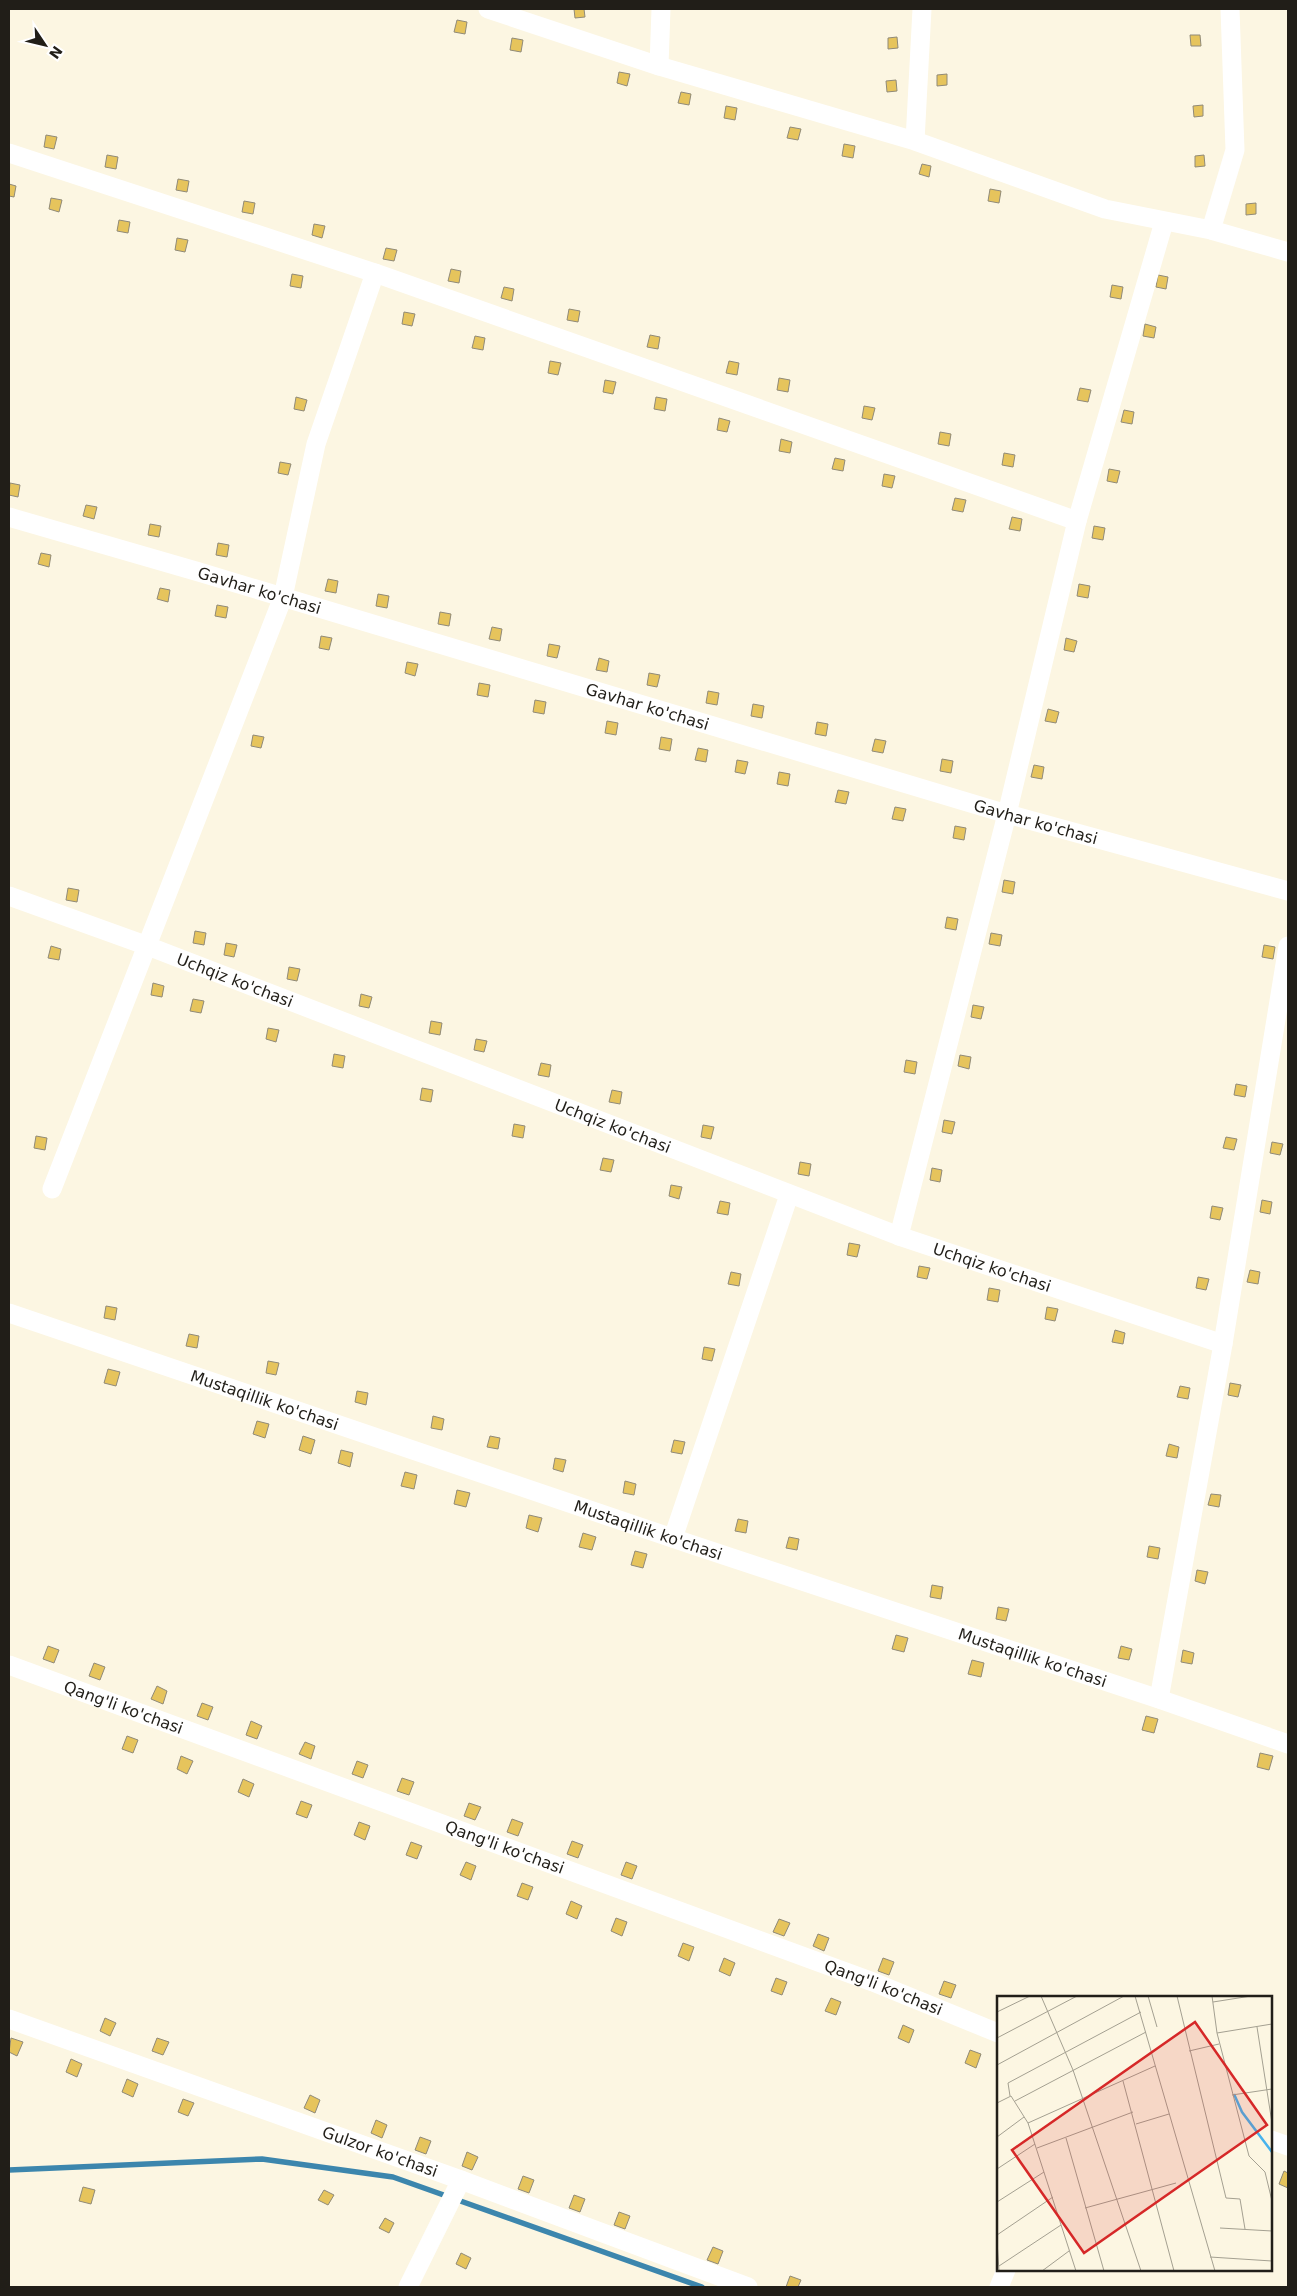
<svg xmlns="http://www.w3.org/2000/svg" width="1297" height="2296" font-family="'DejaVu Sans',sans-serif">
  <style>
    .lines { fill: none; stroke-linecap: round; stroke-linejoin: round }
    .stream { stroke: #3c86ad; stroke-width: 5.5 }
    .building { fill: #e6c45c; stroke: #908a78 }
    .minor { stroke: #fff; stroke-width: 19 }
    .labels { text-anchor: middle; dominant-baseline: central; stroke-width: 4; stroke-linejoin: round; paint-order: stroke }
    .street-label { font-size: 16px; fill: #211e18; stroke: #fff }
    .inset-river { fill: none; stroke: #48b3ed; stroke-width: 2.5 }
    .inset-road { fill: none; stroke: #a4a091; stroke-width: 1 }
    .view { fill: #d62828; fill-opacity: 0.15; stroke: #d62828; stroke-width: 2.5 }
    .inset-edge { fill: none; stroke: #211e18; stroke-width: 2.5 }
  </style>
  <rect width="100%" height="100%" fill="#fcf6e2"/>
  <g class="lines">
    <path class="stream" d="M9,2170L262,2159L393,2177L702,2287"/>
  </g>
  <path class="building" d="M574,9H584L585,17L575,18Z
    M457,20L467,22L465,34L454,32Z
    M1190,35H1200L1201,46H1191Z
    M897,37L898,48L888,49V38Z
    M512,38L523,40L521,52L510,50Z
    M619,72L630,74L627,86L617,83Z
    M947,74V85L937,86V75Z
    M896,80L897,91L887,92L886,81Z
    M681,92L691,94L689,105L678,103Z
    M1203,105V116L1194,117L1193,106Z
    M726,106L737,108L735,120L724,118Z
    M790,127L801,129L798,140L787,138Z
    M46,135L57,137L54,149L44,147Z
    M844,144L855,146L853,158L842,156Z
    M107,155L118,157L116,169L105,167Z
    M1204,155L1205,166L1195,167V156Z
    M922,164L931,166L929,177L919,174Z
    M178,179L189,181L187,192L176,190Z
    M9,184L16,186L14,197L9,196Z
    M990,189L1001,191L999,203L988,201Z
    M51,198L62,200L59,212L49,209Z
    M244,201L255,203L253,214L242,212Z
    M1256,203V214L1246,215V204Z
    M119,220L130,222L128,233L117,231Z
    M314,224L325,226L322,238L312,235Z
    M177,238L188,240L185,252L175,250Z
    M386,248L397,250L394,261L383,259Z
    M451,269L461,271L459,283L448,281Z
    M292,274L303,276L301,288L290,286Z
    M1158,275L1168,277L1166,289L1156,287Z
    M1112,285L1123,287L1121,299L1110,297Z
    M504,287L514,289L512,301L501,298Z
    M569,309L580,311L578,322L567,320Z
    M404,312L415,314L412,326L402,324Z
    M1145,324L1156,327L1154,338L1143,336Z
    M650,335L660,337L658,349L647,347Z
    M475,336L485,338L483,350L472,348Z
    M550,361L561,363L558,375L548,373Z
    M729,361L739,363L737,375L726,373Z
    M779,378L790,380L788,392L777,390Z
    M605,380L616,382L613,394L603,392Z
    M1080,388L1091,390L1088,402L1077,400Z
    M296,397L307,400L304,411L294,409Z
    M656,397L667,399L665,411L654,409Z
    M864,406L875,408L872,420L862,418Z
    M1124,410L1134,412L1132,424L1121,422Z
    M719,418L730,421L727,432L717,430Z
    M940,432L951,434L949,446L938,444Z
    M781,439L792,442L790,453L779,451Z
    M1004,453L1015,455L1013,467L1002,465Z
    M835,458L845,460L843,471L832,469Z
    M280,462L291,464L288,475L278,473Z
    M1109,469L1120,471L1117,483L1107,481Z
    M884,474L895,476L892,488L882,486Z
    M10,483L20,485L18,497L9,495Z
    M955,498L966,500L963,512L952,510Z
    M86,505L97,507L94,519L83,516Z
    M1012,517L1022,519L1020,531L1009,529Z
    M150,524L161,526L159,537L148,535Z
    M1094,526L1105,528L1103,540L1092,538Z
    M218,543L229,545L227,557L216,555Z
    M41,553L51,555L49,567L38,564Z
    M328,579L338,581L336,593L325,591Z
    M1079,584L1090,586L1088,598L1077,596Z
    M160,588L170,590L168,602L157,599Z
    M378,594L389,596L387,608L376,606Z
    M217,605L228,607L226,618L215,616Z
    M440,612L451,614L449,626L438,624Z
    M492,627L502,629L500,641L489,639Z
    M321,636L332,638L329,650L319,648Z
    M1066,638L1077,641L1074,652L1064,650Z
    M549,644L560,646L557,658L547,656Z
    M599,658L609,661L607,672L596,670Z
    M407,662L418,664L415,676L405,673Z
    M649,673L660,675L657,687L647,685Z
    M479,683L490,685L488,697L477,695Z
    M708,691L719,693L717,705L706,703Z
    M535,700L546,702L544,714L533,712Z
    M753,704L764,706L762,718L751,716Z
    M1048,709L1059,712L1056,723L1045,721Z
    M607,721L618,723L616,735L605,733Z
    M817,722L828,724L826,736L815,734Z
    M253,735L264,737L261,748L251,746Z
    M661,737L672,739L670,751L659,749Z
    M875,739L886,741L883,753L872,751Z
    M698,748L708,750L706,762L695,760Z
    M942,759L953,761L951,773L940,771Z
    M737,760L748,762L745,774L735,772Z
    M1034,765L1044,767L1042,779L1031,777Z
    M779,772L790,774L788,786L777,784Z
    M838,790L849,792L846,804L835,802Z
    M895,807L906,809L903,821L892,819Z
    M955,826L966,828L964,840L953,838Z
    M1004,880L1015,882L1013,894L1002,892Z
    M68,888L79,890L77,902L66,900Z
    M947,917L958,919L956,930L945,928Z
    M195,931L206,933L204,945L193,943Z
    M991,933L1002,935L1000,946L989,944Z
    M226,943L237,945L234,957L224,955Z
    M1264,945L1275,947L1273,959L1262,957Z
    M51,946L61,949L59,960L48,958Z
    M289,967L300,969L297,981L287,979Z
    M153,983L164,986L162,997L151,995Z
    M361,994L372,997L369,1008L359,1006Z
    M193,999L204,1001L201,1013L190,1011Z
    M973,1005L984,1007L981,1019L971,1017Z
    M431,1021L442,1023L440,1035L429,1033Z
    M268,1028L279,1030L276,1042L266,1039Z
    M476,1039L487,1041L484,1052L474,1050Z
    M334,1054L345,1056L343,1068L332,1066Z
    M960,1055L971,1057L969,1069L958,1066Z
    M906,1060L917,1062L915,1074L904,1072Z
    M541,1063L551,1065L549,1077L538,1075Z
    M1236,1084L1247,1086L1245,1097L1234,1095Z
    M422,1088L433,1090L431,1102L420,1100Z
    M612,1090L622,1092L620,1104L609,1102Z
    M944,1120L955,1122L952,1134L942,1132Z
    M514,1124L525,1126L523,1138L512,1136Z
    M703,1125L714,1127L711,1139L701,1137Z
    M36,1136L47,1138L45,1150L34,1148Z
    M1226,1137L1237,1139L1234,1150L1223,1148Z
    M1272,1142L1283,1144L1280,1155L1270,1153Z
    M603,1158L614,1160L611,1172L600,1170Z
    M800,1162L811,1164L809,1176L798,1174Z
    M932,1168L942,1170L940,1182L930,1180Z
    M671,1185L682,1187L679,1199L669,1196Z
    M1262,1200L1272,1202L1270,1214L1260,1212Z
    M720,1201L730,1203L728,1215L717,1213Z
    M1212,1206L1223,1208L1220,1220L1210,1218Z
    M849,1243L860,1245L857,1257L847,1255Z
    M919,1266L930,1268L927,1279L917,1277Z
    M1250,1270L1260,1272L1258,1284L1247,1282Z
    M731,1272L741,1274L739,1286L728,1284Z
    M1198,1277L1209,1279L1206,1290L1196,1288Z
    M989,1288L1000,1290L998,1302L987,1300Z
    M106,1306L117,1308L115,1320L104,1318Z
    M1047,1307L1058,1309L1055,1321L1045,1319Z
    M1115,1330L1125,1333L1123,1344L1112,1342Z
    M189,1334L199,1336L197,1348L186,1346Z
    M704,1347L715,1349L712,1361L702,1359Z
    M268,1361L279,1363L276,1375L266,1373Z
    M108,1369L120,1372L116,1386L104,1383Z
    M1230,1383L1241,1385L1238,1397L1228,1395Z
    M1180,1386L1190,1388L1188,1399L1177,1397Z
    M357,1391L368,1393L366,1405L355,1402Z
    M433,1416L444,1419L442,1430L431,1428Z
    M257,1421L269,1424L265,1438L253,1434Z
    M303,1436L315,1440L311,1454L299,1450Z
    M490,1436L500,1438L498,1449L487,1447Z
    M674,1440L685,1442L682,1454L671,1452Z
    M1169,1444L1179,1447L1177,1458L1166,1456Z
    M341,1450L353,1453L350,1467L338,1463Z
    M555,1458L566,1460L563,1472L553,1469Z
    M405,1472L417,1475L414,1489L401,1486Z
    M625,1481L636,1484L634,1495L623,1493Z
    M457,1490L470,1493L466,1507L454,1504Z
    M1211,1494L1221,1495L1219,1507L1208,1505Z
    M529,1515L542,1518L538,1532L526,1528Z
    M738,1519L748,1521L746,1533L735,1531Z
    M583,1533L596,1537L592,1550L579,1547Z
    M789,1537L799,1539L797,1550L786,1548Z
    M1149,1546L1160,1548L1158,1559L1147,1557Z
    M635,1551L647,1554L643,1568L631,1565Z
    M1197,1570L1208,1572L1205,1584L1195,1581Z
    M932,1585L943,1587L941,1599L930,1597Z
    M998,1607L1009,1609L1006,1621L996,1619Z
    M896,1635L908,1638L904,1652L892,1649Z
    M48,1646L59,1650L54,1663L43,1659Z
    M1121,1646L1132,1649L1129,1660L1118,1658Z
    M1183,1650L1194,1653L1192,1664L1181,1662Z
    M972,1660L984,1663L981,1677L968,1674Z
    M94,1663L105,1667L100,1680L89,1676Z
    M157,1686L167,1691L163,1704L151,1699Z
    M202,1703L213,1707L208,1720L197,1716Z
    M1146,1716L1158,1719L1154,1733L1142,1730Z
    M251,1721L262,1726L257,1739L246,1735Z
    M127,1736L138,1740L133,1753L122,1749Z
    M305,1742L315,1746L311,1759L299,1754Z
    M1260,1753L1273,1756L1269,1770L1257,1767Z
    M181,1756L193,1761L187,1774L177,1769Z
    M357,1761L368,1765L363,1778L352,1774Z
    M402,1778L414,1782L409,1795L397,1791Z
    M243,1779L254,1784L249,1797L238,1792Z
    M301,1801L312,1805L307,1818L296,1814Z
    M469,1803L481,1807L475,1820L464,1816Z
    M512,1819L523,1823L518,1836L507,1832Z
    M359,1822L370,1826L365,1840L354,1835Z
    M572,1841L583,1845L578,1858L567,1854Z
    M411,1842L422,1846L417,1859L406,1855Z
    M466,1862L476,1866L471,1880L460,1875Z
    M626,1862L637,1866L632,1879L621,1875Z
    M522,1883L533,1887L528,1900L517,1896Z
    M571,1901L582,1906L577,1919L566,1914Z
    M616,1918L627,1922L622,1936L611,1931Z
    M779,1919L790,1923L784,1936L773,1932Z
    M818,1934L829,1938L824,1951L813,1946Z
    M683,1943L694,1947L689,1961L678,1956Z
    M724,1958L735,1963L730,1976L719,1971Z
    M883,1958L894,1962L889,1975L878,1971Z
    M776,1978L787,1982L782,1995L771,1991Z
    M944,1981L956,1985L951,1998L939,1994Z
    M831,1998L841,2002L836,2015L825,2011Z
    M105,2018L116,2023L110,2036L100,2031Z
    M903,2025L914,2030L909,2043L898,2038Z
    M11,2038L23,2042L17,2056L9,2052Z
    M157,2038L169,2042L163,2055L152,2051Z
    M970,2050L981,2054L976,2068L965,2063Z
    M71,2059L82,2064L77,2077L66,2072Z
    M127,2079L138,2084L133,2097L122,2092Z
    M310,2095L320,2100L315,2113L304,2108Z
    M183,2099L194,2103L188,2116L178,2112Z
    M376,2120L387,2125L382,2138L371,2133Z
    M420,2137L431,2141L426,2154L415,2150Z
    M467,2152L478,2157L472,2170L462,2166Z
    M1284,2171L1288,2173V2188L1279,2184Z
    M523,2176L534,2180L529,2193L518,2189Z
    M83,2187L95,2190L91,2204L79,2201Z
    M324,2190L334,2195L328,2205L318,2200Z
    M574,2195L585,2199L580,2212L569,2208Z
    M619,2212L630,2216L625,2229L614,2225Z
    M385,2218L394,2223L389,2233L379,2228Z
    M713,2247L723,2251L718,2264L707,2260Z
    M461,2253L471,2258L466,2269L456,2264Z
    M790,2276L801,2280L798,2287H786Z"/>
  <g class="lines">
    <g class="minor">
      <path d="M488,9L659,66L915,141L1105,209L1211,230L1288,252"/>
      <path d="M659,66L661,9"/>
      <path d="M915,141L922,9"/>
      <path d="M9,153L375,273L1077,521"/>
      <path d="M1211,230L1235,150L1230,9"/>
      <path id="s1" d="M9,517L199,572L1007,814L1288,891"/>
      <path id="s2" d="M9,896L145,945L899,1236L1223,1344"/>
      <path d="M52,1189L283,597L316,444L375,273"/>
      <path d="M899,1236L1007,814L1077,521L1164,222"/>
      <path id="s3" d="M9,1313L690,1544L1159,1699L1288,1744"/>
      <path d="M673,1538L789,1195"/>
      <path id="s4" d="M9,1665L873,1982L998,2033"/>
      <path d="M1159,1699L1223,1344L1288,946"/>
      <path id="s5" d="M9,2019L461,2180L748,2287"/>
      <path d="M1271,2140L1288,2146"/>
      <path d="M408,2287L461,2180"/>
      <path d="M999,2287L1006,2270"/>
    </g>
  </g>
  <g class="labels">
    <g class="street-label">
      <text stroke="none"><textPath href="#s1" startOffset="261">Gavhar ko'chasi</textPath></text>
      <text stroke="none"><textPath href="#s1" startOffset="666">Gavhar ko'chasi</textPath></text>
      <text stroke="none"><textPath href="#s1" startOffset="1071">Gavhar ko'chasi</textPath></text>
      <text stroke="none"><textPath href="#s2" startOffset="241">Uchqiz ko'chasi</textPath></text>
      <text stroke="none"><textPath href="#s2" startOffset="646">Uchqiz ko'chasi</textPath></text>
      <text stroke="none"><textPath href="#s2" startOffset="1051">Uchqiz ko'chasi</textPath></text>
      <text stroke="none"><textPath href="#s3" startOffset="270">Mustaqillik ko'chasi</textPath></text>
      <text stroke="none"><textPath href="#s3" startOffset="675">Mustaqillik ko'chasi</textPath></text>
      <text stroke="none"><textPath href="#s3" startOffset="1080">Mustaqillik ko'chasi</textPath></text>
      <text stroke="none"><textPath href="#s4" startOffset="122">Qang'li ko'chasi</textPath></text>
      <text stroke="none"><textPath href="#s4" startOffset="528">Qang'li ko'chasi</textPath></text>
      <text stroke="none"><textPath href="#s4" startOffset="932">Qang'li ko'chasi</textPath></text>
      <text stroke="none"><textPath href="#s5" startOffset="394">Gulzor ko'chasi</textPath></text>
    </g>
  </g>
  <g transform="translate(997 1996)">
    <rect width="275" height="275" fill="#fcf6e2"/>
    <path class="inset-river" d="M237,98L245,116L275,156"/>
    <path class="inset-road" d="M44,0L76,74L144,275M138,0L218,275M151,0L160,31M180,0L229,202L243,203L248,233M215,0L220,37L252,160L268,176L275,205M216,6L254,0M0,16L33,0M260,31L275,127M220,37L275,28M0,42L80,0M192,55L222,48M0,69L127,0M126,85L177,275M235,99L275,93M13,100L11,87L144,16M18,105L149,36M0,107L14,100L31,127L158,70M31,127L79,275M139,128L172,118M0,141L27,121M69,142L107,275M40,152L136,116M0,173L38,148M0,206L47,176M88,212L179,187M223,232L275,235M0,239L56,201M0,245L2,275M213,261L275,265M2,270L64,229M45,275L72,255"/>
    <path class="view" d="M198,26L270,129L87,257L15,154Z"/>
    <rect width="275" height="275" class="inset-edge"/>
  </g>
  <rect width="1297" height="2296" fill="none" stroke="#211e18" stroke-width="20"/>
  <g transform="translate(45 45) rotate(125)" stroke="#ffffff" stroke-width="4" paint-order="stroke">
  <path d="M0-4L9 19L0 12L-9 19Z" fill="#211e18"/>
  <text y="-8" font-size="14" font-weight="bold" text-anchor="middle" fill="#211e18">N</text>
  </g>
</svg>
